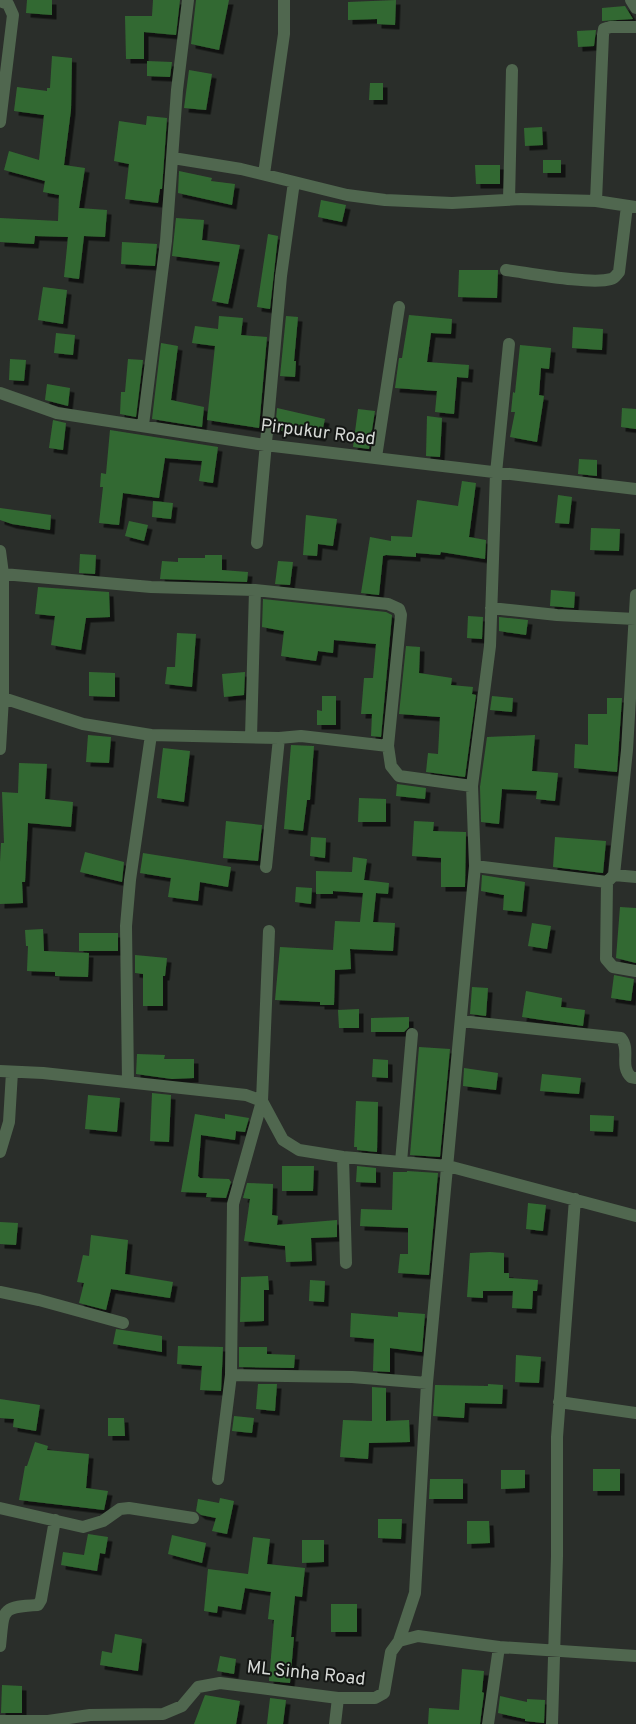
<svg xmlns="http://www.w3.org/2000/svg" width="636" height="1724" font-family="Overpass,sans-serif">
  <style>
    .building { fill: #336932; filter: url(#shadow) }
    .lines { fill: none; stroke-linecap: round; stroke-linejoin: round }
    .minor { stroke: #50674f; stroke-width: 12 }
    .labels { text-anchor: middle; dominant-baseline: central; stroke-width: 4; stroke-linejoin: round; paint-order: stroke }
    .street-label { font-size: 18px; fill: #d7dad7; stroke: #141614 }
  </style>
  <defs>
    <filter id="shadow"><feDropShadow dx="4.5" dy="4.5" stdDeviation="0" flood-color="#0009"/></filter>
  </defs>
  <rect width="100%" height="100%" fill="#2a2e2a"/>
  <path class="building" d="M27,0H52V15L26,13Z
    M153,0H180L176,35L144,32V59H126L125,16H152Z
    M196,0H229L219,50L191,44Z
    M396,0L395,25L377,24V19L348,20V2Z
    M625,6L633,19L602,21V8Z
    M596,30L594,46L578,47L577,31Z
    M52,56L72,58L71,110L64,165L85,168L79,208L107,210L105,237L84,236L79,279L64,277L68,237L35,236L34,244L0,242V218L58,221L59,195L43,192L45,181L4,170L9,151L39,160L44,115L14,111L17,87L47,91V88H50Z
    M147,61L172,62L170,77L147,76Z
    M189,70L212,74L206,110L184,108Z
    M370,83H383V100H369Z
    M147,116L167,118L162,189H160L158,203L125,199L129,164L114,161L119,121L146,125Z
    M542,127L543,145L525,146L524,128Z
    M543,160H561V173H543Z
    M475,165H500V184H476Z
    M179,171L212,178L211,181L235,184L232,205L178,193Z
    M321,200L346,205L342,222L318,217Z
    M176,218L204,220L202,240L240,245L228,304L212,301L220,262L172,256Z
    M268,234L278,236L270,309L257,307Z
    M122,242L157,244L155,266L121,264Z
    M459,270H498L497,298L458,297Z
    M43,287L67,290L63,324L38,320Z
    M409,315L452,319L451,334L431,333L427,362L469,365L468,378L457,377L454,414L435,412L437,391L395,388L399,358H402Z
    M219,316L243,318L241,335L267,337L259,428L207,420L215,346L192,343L195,326L218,329Z
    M286,316L298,317L294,361H296L295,377L280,376Z
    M573,327L603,329L602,350L572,348Z
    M56,333L75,335L73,355L54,353Z
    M161,343L178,346L171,400L204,407L202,427L152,419Z
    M520,345L551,348L549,369L541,368L539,395L544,396L537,442L510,437L515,412H511L513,392L515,393Z
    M10,359L26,360L24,381L9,380Z
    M128,359L143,360L136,417L120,414L121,392H125Z
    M47,384L70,388L68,406L45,400Z
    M277,408L325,419L321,437L275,430Z
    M622,408L636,409V429L621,427Z
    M358,409L375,411L369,449L353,447Z
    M427,416L442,418L440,457L426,456Z
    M53,420L66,423L63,450L49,448Z
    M110,430L218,447L213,483L199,481L202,461L165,458L159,498L123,493L119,525L99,523L103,487H100L101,473L106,474Z
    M579,459L597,460V476L578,474Z
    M462,481L476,483L469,537L486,540L485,559L441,552L440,555L416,553V557L386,555L383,556L379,595L361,593L370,537L391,541V536L412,537L417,500L458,506Z
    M558,495L572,497L569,524L555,523Z
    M153,501L173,503L171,519L152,517Z
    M0,508L51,515L50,530L12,524L0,520Z
    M306,515L337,519L333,546L318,544L317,556L303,555Z
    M129,521L148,525L144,541L125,536Z
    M591,528L620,529L619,551L590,550Z
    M80,554L96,555L95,574L79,573Z
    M205,555H222V570L248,572L247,582L160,579L162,561L178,562V558H205Z
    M278,561L293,562L290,585L275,584Z
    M38,587L109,592L110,617L86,618L81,650L51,645L55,616L35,614Z
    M551,590L575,592L574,608L550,606Z
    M263,599L386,612L392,615L381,737L371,736L372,714H361L364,678H373L376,644L334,640L333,653L318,651L316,661L281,656L284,631L262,627Z
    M468,616L483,617L482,639L467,638Z
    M499,617L528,620L526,635L499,631Z
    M177,633L196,634L192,687L165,684L167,667H175Z
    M406,646L420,647L419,673L452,678L451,685L473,687L472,694L476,695L465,777L426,772L428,753L438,754L440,717L399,714Z
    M89,672L115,673V697L89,696Z
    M245,672L244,695L224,697L222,674Z
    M322,696H336V725H317V710L322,711Z
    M492,696L513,698L512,712L490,710Z
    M607,698H622L617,772L574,768L575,744L588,745V714H607Z
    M88,735L111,737L109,763L86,762Z
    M535,735L532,771L558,773L555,801L536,799L537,791L502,789L499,824L481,822L480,787L487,737Z
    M291,745L314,746L310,800H307L303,831L284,829Z
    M163,748L190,751L184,802L157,798Z
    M19,763L47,764L45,799L73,802L71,827L28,823L25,882H22L23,903L0,904V862L1,843H4L2,792L18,793Z
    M397,784L426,788L425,799L396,796Z
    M359,798L386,799V822H358Z
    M226,821L262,825L258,861L223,858Z
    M414,821L434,822L433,831L466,832L465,887H441V858L412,856Z
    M311,837L326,838L325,858L310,856Z
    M555,837L606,841L603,873L553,867Z
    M85,852L124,862L122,882L80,872Z
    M143,853L231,867L228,887L200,882L198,901L168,897L171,878L140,873Z
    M353,857L367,859L364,880L389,883L388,894L376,893L373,922L395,923L393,951L350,949L351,969L335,970L334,1005H320V1002L275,1000L280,947L333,950L335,921L360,922L363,893L333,891V894H316V871L352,872Z
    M482,875L525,882L522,912L503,910L504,895L481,891Z
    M296,887L312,888L311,904L295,902Z
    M620,907L636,908V963L616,958Z
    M532,923L551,926L547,949L528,946Z
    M43,929L44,951L89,953L88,977L55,976V972L27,971L28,946H26L25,930Z
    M79,933H118V951H79Z
    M135,955L167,958L165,976H163V1006H143V974L135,973Z
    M614,975L634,979L631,1001L611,998Z
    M472,987L488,988L486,1016L470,1014Z
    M526,991L562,998L561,1007L585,1010L583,1026L522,1017Z
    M359,1009V1028H339L338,1010Z
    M409,1017V1027L404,1032H371V1018Z
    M419,1047L450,1049L440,1157L410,1155Z
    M137,1054L165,1055L164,1059H194V1078L172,1079L136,1074Z
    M373,1059L388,1060V1078L372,1077Z
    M464,1068L498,1073L496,1090L463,1086Z
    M542,1074L581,1078L579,1094L540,1091Z
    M152,1093L171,1095L169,1142L150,1141Z
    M88,1095L120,1098L117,1132L85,1129Z
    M356,1101L378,1102L377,1152L357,1150V1147H354Z
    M195,1114L225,1119V1114L249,1118L245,1132L236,1131L235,1140L201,1135L198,1176L200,1178L229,1179L231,1182L226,1198L206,1197L207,1193L181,1192Z
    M590,1115L614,1116L613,1132L590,1131Z
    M282,1166H314L313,1191H282Z
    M357,1166L376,1168V1183L356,1182Z
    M407,1171L438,1173L429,1275L398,1273L400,1254H408V1228L360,1226L361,1209L392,1210L393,1172H407Z
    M247,1183L273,1184L272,1215L278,1216L277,1225L337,1220V1237L311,1238L312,1261L286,1262L285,1246L244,1241L250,1199L243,1198Z
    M528,1203L546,1205L543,1231L526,1229Z
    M0,1222L18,1223L16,1245L0,1244Z
    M91,1235L128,1240L125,1274L173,1282L170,1298L111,1289L106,1310L79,1303L84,1283L77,1282L83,1255L89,1256Z
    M490,1252L504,1253V1273H509V1278L538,1280L537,1291H533L532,1309L512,1308L513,1291H483V1298L467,1297L470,1253Z
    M268,1276L269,1290H264V1321L240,1322L241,1277Z
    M310,1280L325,1281L324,1302L309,1301Z
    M398,1312L425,1314L422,1352L390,1348V1372L373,1371L374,1339L350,1337L351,1313L398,1317Z
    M116,1329L162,1336V1352L113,1344Z
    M178,1346L223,1347L221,1391L200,1390L202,1366L177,1364Z
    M239,1347H267V1354L295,1355L294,1368L239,1367Z
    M516,1355L541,1357L539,1383L515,1382Z
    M258,1384H277L275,1411L256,1409Z
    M488,1384L503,1385L502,1404L465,1403L464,1418L433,1416L435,1385L488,1386Z
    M372,1387L386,1388V1421L409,1420L410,1442L369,1443L368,1459L340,1457L343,1420L372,1421Z
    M0,1399L40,1405L36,1431L13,1427L14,1419L0,1418Z
    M234,1416L254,1418L252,1433L232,1431Z
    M108,1418H124L125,1436H108Z
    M35,1442L48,1446L47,1450L89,1454L86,1488L108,1491L104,1510L19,1500L25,1466H27Z
    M593,1469H620V1491H593Z
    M501,1470H525V1488L501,1489Z
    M430,1479H463V1499H429Z
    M220,1498L234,1501L227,1534L212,1531L216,1518L201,1515L196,1511L198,1499L219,1503Z
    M378,1519H402L401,1539L378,1538Z
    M467,1521H489L490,1543L467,1544Z
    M88,1534L108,1537L105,1554L100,1553L97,1571L61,1565L63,1552L84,1555Z
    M172,1535L206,1543L202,1563L168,1554Z
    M253,1537L270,1539L267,1564L305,1568L302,1597L295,1596L291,1637H294L290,1683L269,1681L274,1620L268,1619L271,1592L245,1588L241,1610L218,1606L217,1613L204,1611L208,1569L248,1574Z
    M302,1540H324V1562L302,1563Z
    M331,1604H357V1632H331Z
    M115,1634L142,1639L138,1671L100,1665L102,1651L112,1653Z
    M220,1656L236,1659L234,1674L217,1671Z
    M462,1669L484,1671L482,1692L484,1693L480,1724H428L429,1708L459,1710Z
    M2,1685L22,1686V1713H1Z
    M205,1695L240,1701L236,1724H194Z
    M500,1696L527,1702V1699L545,1700L544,1723L525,1721V1719L498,1713Z
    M270,1698L286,1700L283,1724H267Z"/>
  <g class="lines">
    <path class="minor" d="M631,0L636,8
      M0,1L8,4L13,15L0,122
      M636,27H610L604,29L603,35L596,201L636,207
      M173,158L241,169L347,195L385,200L452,203L521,199L596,201
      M264,174L284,34V0
      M509,200L512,70
      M506,270C529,273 591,285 611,279C615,278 616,275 619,272L627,206
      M0,393L57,413L265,445L636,489
      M143,425L166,241L177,90L188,0
      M376,457L399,307
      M257,543L281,276L294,182
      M0,551L3,574V698H0
      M3,574L151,587L255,590L388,604L399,609L401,615L388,746L301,736L279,738L151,735
      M491,608L557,615L635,619
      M251,737L255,590
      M388,746L391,766L399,776L472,786
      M0,749L3,698L83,724L151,735L130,880L126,926L128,1082
      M475,866L607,882L614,875L627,750L636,595
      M266,867L279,738
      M614,875L636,877
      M607,882L606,959L613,967L636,971
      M461,1021L621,1038C631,1050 619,1066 631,1077L636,1078
      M0,1071L43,1073L246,1095L262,1101L283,1140L299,1150L343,1157L448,1166L636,1216
      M0,1152L9,1122L12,1072
      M343,1157L346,1263
      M401,1162L412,1034
      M0,1292L39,1300L123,1323
      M231,1375L352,1377L427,1383
      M559,1402L636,1413
      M218,1479L231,1375L233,1204L262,1101L269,931
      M0,1508L83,1527L103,1521L120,1509L129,1508L193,1518
      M399,1641L415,1593L427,1383L475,866L472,786L490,646L496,473L509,344
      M0,1646C4,1609 0,1607 38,1605L41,1600L55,1520
      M0,1721H48L90,1715L163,1714L182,1706L198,1687L220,1683L338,1698H375L384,1693L391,1652L399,1641L418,1636L499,1647L636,1656
      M335,1724L338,1698
      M488,1724L499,1647
      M552,1724L557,1556V1437L575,1199"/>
  </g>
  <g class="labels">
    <g class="street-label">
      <text transform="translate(318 433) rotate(7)">Pirpukur Road</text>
      <text transform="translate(306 1674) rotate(6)">ML Sinha Road</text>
    </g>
  </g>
</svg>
